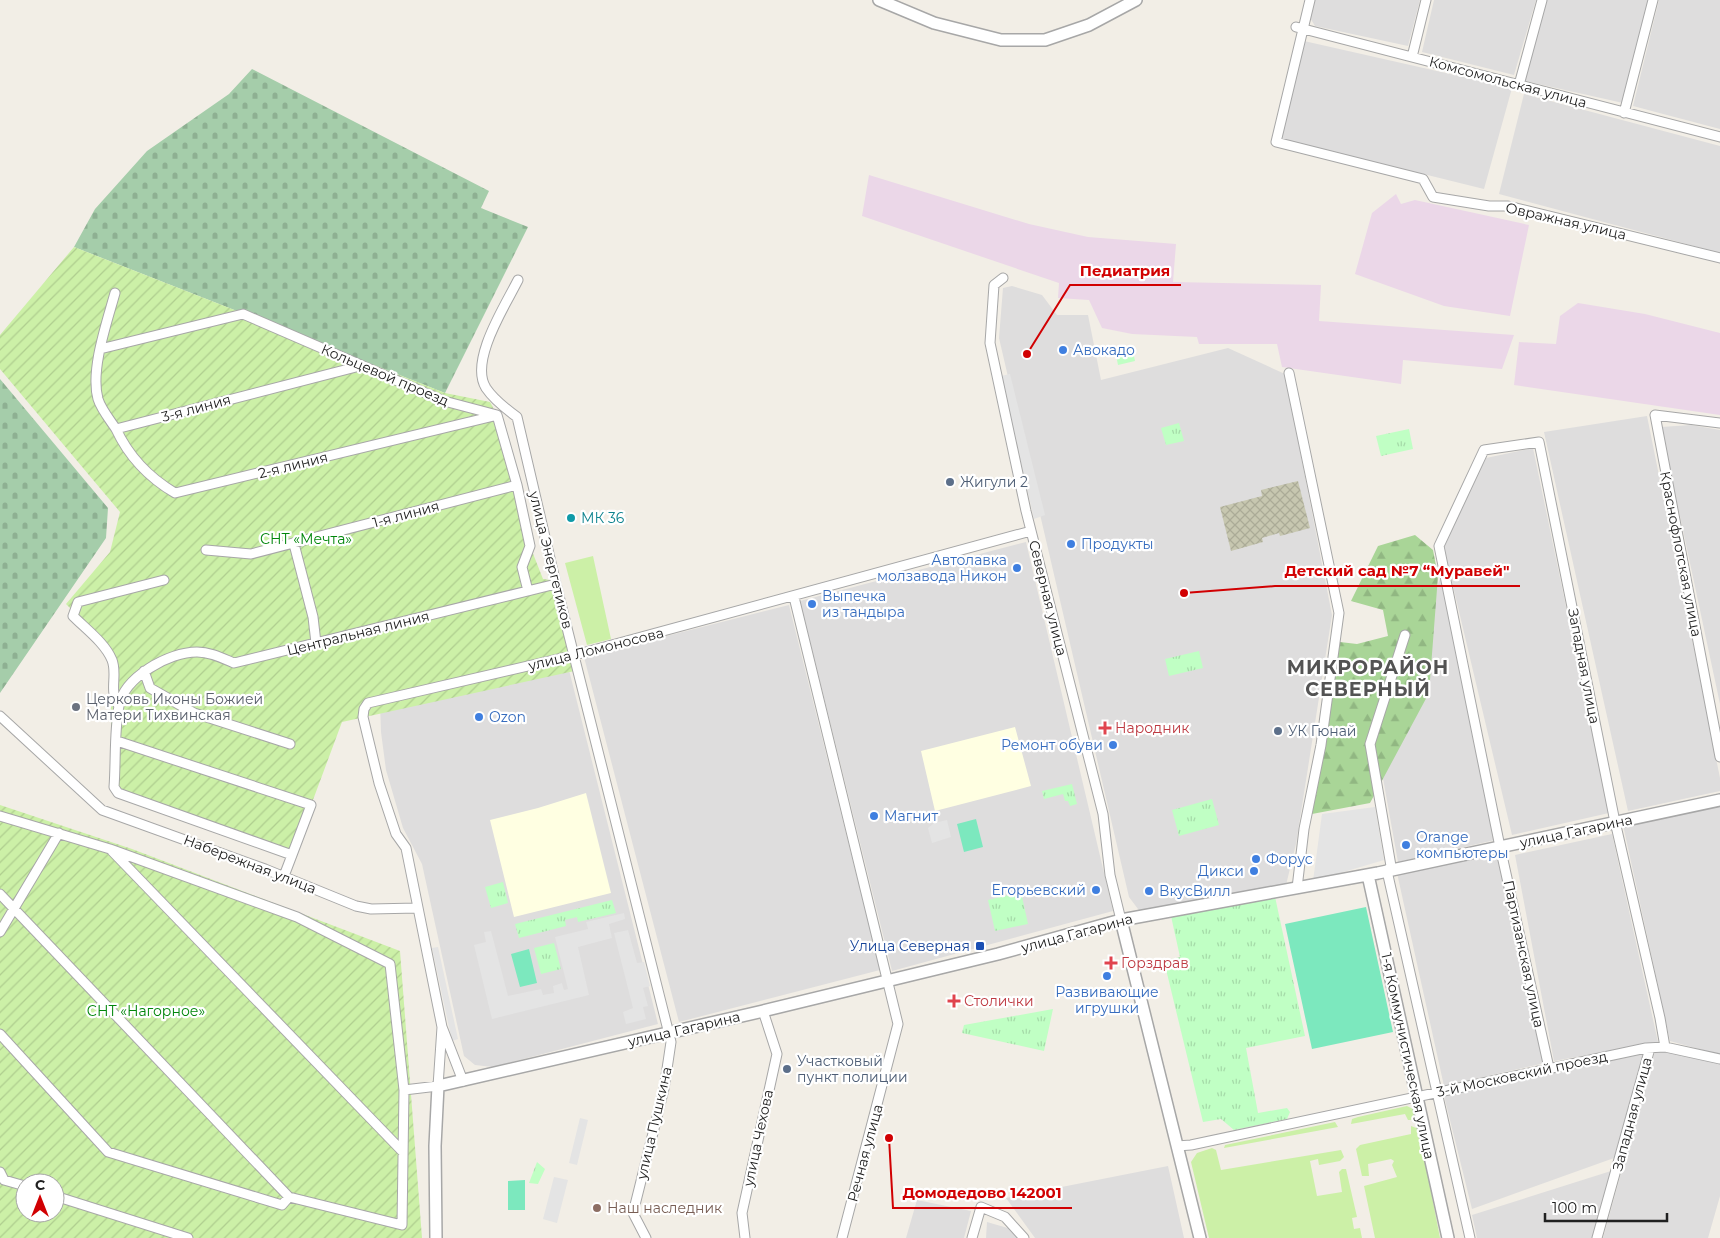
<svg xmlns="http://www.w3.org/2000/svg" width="1720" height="1238" font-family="Montserrat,sans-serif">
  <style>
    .residential { fill: #dedddd }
    .industrial { fill: #ebd7e8 }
    .education { fill: #ffffe2 }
    .construction { fill: url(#construction-cross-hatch) }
    .grass { fill: #ccf0a7 }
    .forest { fill: url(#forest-firs) }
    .cemetery { fill: url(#cemetery-stones) }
    .park { fill: url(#park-tufts) }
    .garden { fill: url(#garden-furrows); fill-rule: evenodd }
    .pitch { fill: #7ce8be }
    .parking { fill: #e4e4e4 }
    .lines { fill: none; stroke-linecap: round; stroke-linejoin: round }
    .minor-casing { stroke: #a7a7a7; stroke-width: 11 }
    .tertiary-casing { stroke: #a7a7a7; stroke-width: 14 }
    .minor { stroke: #fff; stroke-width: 9 }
    .tertiary { stroke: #fff; stroke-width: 11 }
    .shop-dot { fill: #3f7fe0; stroke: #fff; stroke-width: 2 }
    .service-dot { fill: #5c6f8a; stroke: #fff; stroke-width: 2 }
    .culture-dot { fill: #0f9aa8; stroke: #fff; stroke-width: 2 }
    .worship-dot { fill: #6b7280; stroke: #fff; stroke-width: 2 }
    .health-dot { fill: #e0444e; stroke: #fff; stroke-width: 2 }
    .transit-dot { fill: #1a4fb4; stroke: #fff; stroke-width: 2 }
    .education-dot { fill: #8d6e63; stroke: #fff; stroke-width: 2 }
    .labels { text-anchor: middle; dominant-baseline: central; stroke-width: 4.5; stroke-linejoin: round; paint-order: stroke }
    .street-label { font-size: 14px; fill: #202020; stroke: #fff }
    .shop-label { font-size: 14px; fill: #366cbe; stroke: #fff; text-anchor: start }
    .service-label { font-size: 14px; fill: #4e5e75; stroke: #fff; text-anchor: start }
    .culture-label { font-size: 14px; fill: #0d838f; stroke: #fff; text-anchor: start }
    .park-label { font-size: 14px; fill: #01860b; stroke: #fff }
    .worship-label { font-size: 14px; fill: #5b616d; stroke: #fff; text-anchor: start }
    .health-label { font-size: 14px; fill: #be3a42; stroke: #fff; text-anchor: start }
    .transit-label { font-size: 14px; fill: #164399; stroke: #fff; text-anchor: end }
    .education-label { font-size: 14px; fill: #785e54; stroke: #fff; text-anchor: start }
    .district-label { font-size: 19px; font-weight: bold; letter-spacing: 1px; fill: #535353; stroke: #fff }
    .leader { fill: none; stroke: #d10002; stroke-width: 2 }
    .callout-dot { fill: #d10002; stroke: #fff; stroke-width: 2 }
    .callout-label { font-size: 15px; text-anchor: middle; font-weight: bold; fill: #d10002; stroke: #fff; stroke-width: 4.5; stroke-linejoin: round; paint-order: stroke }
  </style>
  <defs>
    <pattern id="construction-cross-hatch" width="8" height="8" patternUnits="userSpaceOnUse" patternTransform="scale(1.25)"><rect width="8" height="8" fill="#c7c7b0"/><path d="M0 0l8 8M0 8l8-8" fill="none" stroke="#abab97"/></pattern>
    <pattern id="forest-firs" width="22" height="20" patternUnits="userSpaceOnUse" patternTransform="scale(1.25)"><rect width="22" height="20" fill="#a9d597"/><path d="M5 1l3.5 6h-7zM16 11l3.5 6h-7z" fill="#91b782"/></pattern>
    <pattern id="cemetery-stones" width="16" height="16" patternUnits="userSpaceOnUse" patternTransform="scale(1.25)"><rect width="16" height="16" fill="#a5cdaa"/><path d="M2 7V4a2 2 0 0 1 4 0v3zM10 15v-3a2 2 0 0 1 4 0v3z" fill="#8eb092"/></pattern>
    <pattern id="park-tufts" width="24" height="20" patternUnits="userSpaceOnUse" patternTransform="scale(1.25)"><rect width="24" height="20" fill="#c0ffc4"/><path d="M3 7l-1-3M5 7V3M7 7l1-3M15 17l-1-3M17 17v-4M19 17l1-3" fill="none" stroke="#a5daa8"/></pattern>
    <pattern id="garden-furrows" width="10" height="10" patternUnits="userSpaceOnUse" patternTransform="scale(1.25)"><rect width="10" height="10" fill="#ccf0a7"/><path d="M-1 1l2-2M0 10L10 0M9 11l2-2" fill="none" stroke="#afce8f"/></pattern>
  </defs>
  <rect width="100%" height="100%" fill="#f2eee6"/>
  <path class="residential" d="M1307,0H1420L1408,46L1315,26L1309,16Z
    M1434,0H1536L1514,75L1422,52Z
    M1547,0H1650L1623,103L1525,81Z
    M1659,0H1720V129L1633,106Z
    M1304,41L1512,88L1484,189L1278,138Z
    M1524,94L1720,146V253L1499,194Z
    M1012,286L1042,295L1057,315H1088L1101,380L1228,348L1285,374L1332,615L1296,844L1286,885L1141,913L1129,897L999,338L1003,288Z
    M1647,416L1720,778V791L1628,811L1544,432Z
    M1691,425L1720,430V704L1661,427Z
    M1533,448L1609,813L1512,835L1443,544L1486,458Z
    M1026,542L1113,911L892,971L800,601Z
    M1441,576L1495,840L1398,862L1377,745Z
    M789,605L880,970L679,1022L584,657Z
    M567,662L658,1024L493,1067L475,1065L464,1056L422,864L403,828L386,770L381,732L380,703Z
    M1720,805V1055L1670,1041L1623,825Z
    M1612,834L1658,1042L1554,1061L1515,855Z
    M1499,853L1545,1063L1444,1086L1397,873Z
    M1655,1051L1688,1052L1720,1063V1196L1708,1238H1603Z
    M1643,1054L1614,1158L1472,1209L1444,1096Z
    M1168,1166L1184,1238H1035L1006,1198Z
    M1611,1171L1592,1238H1477L1472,1215Z
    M917,1200L971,1211L964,1238H906Z
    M987,1222L1011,1229L1018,1238H986Z"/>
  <path class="industrial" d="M869,175L1029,224L1088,237L1176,244L1173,282L1321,285L1319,321L1514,335L1502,369L1403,360L1401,384L1282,367L1277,344H1199L1197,337L1132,334L1102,328L1089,300L1058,298L1059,283L862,216Z
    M1396,194L1401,204L1415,200L1529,225L1510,316L1444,306L1355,274L1372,213Z
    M1578,303L1645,314L1720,333V415L1514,385L1519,342L1556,344L1560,316Z"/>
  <path class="education" d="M1015,727L1031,786L935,811L921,751Z
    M586,793L611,893L514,917L490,820L538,808Z"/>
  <path class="construction" d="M1298,481L1310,528L1280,536L1279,533L1262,538L1263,542L1231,551L1220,507L1262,496L1261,490Z"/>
  <path class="grass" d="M593,556L611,639L587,645L565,563Z
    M1407,1106L1415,1110L1416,1115L1412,1120H1408L1405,1114L1351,1124L1352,1119L1358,1117Z
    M1335,1122L1338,1127L1224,1148L1225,1145Z
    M1411,1126L1419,1129L1440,1238H1375L1364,1186L1397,1177L1392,1165L1394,1161L1391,1159L1368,1164L1369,1176H1362L1356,1149L1360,1145L1411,1134Z
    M1212,1148L1216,1150L1221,1170L1341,1150L1344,1157L1340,1161L1319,1165L1318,1159L1310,1161L1317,1196L1342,1192L1339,1172L1342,1169H1346L1357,1217L1352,1218L1354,1229L1360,1228L1362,1238H1209L1191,1162L1197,1153Z"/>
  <path class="forest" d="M1415,535L1433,550L1438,576L1429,693L1370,803L1312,814L1340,642L1357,644L1388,636L1383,610L1351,601L1378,546Z"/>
  <path class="cemetery" d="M252,69L489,191L481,208L528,227L445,393L74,247L95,209L147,151L229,94Z
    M0,379L108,508L106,538L0,693Z"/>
  <path class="park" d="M1133,351L1135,361L1118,365L1116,355Z
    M1179,423L1184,441L1166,445L1161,428Z
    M1409,429L1413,449L1381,456L1376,436Z
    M1199,651L1203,668L1169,676L1165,659Z
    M1072,784L1077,804L1070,806L1068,801H1065L1063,794L1044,799L1042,791Z
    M1212,799L1219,825L1179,836L1172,810Z
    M503,882L508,903L491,908L485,887Z
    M1021,892L1028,924L995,931L988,900Z
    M1274,892L1305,1036L1246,1048L1258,1113L1287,1108L1290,1112L1287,1119L1234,1130L1221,1119L1203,1122L1164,961L1180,957L1171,916Z
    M612,900L616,913L578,922L577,917L565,920L566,926L519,938L515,924Z
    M554,943L561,969L541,974L534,948Z
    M1053,1009L1044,1051L962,1033L964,1025Z
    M537,1162L545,1169L538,1184L529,1183Z"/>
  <path class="garden" d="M74,247L445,393L490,402L497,415L530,546L543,579L557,581L579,670L342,722L291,859L111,792V649L66,604L110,552L120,512L0,369V335Z
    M0,805L132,849L400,951L422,1238H0ZM25,1183H55V1213H25Z"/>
  <path class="pitch" d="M976,819L983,847L964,852L957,824Z
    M1366,907L1393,1032L1312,1049L1285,924Z
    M529,949L537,983L520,987L511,954Z
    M525,1180V1210H508V1181Z"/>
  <path class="parking" d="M1010,374L1045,515L1034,519L1001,376Z
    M1375,807L1384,860L1313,881L1322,814Z
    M947,820L951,837L932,843L928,828L934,823Z
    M624,913L625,919L609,924L612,938L578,947L589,995L492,1019L474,945L486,942L484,932L491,931L508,996L541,989L543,995L554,993L553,986L562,983L564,990L568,989L555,937L588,929L586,922Z
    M628,930L637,963L644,962L650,986L643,988L648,1006L643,1007L646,1019L626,1024L623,1012L633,1008L614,933Z
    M438,947L458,1039L452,1041L432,948Z
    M580,1118L588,1120L577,1165L569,1163Z
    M554,1177L568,1180L557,1223L543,1219Z"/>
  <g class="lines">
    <defs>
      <path id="minor" d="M1310,0L1276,142L1423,179L1433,197L1489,206H1508L1720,258
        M1296,27L1720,137
        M1412,57L1426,0
        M1519,85L1542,0
        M1624,113L1653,0
        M1003,278L994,285L990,343L1026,511L1103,814L1110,875L1121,920
        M518,280C505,306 469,361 486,388C494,400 506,409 517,417L556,584L671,1042L664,1089L633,1213L646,1238
        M115,293C107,322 90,370 98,399C101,409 110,420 116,429L360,366
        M100,349L243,314L444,401L497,415L517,485L530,546L522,567L528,591
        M1289,373L1339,613L1321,745L1304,829L1297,888
        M1720,423L1655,415L1720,757
        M116,429C129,457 148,477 175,493L494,416
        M294,544L313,617L316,643
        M206,550L251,554L517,485
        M794,597L898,1024L842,1238
        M1405,635L1370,744L1391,866L1387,871L1470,1238
        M144,671L150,688L194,713L290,744
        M119,706C108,692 118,675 112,660C105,643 86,629 73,616L78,602L164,580
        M0,716L102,810L265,869L356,906L371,909L417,908
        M117,741L311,805L292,855L118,793L114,787C116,761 114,732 119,706C124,677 169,652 197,652C210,652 222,658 234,663L556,584
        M0,816L110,849L297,917L390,964L404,1090L402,1225L289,1197L0,894
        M112,851L403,1152
        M284,876L292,855
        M0,932L59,833
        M0,1034L108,1152L282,1205L289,1197
        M1549,1068L1499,842L1439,546L1484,450L1539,442L1614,817L1660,1018L1665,1047
        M463,1081L442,1027L406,848L396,834L379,783L363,717L364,709L368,703L575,655L1031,531
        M404,1090L438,1086L442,1027
        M1177,1146L1191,1145L1646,1048L1665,1047L1720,1059
        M0,1172L4,1180L25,1186
        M55,1196L188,1238
        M745,1238L742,1213L777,1054L763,1011
        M972,1238L981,1207L1005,1217L1024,1238
        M1597,1238L1650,1048"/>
      <path id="tertiary" d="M879,0L934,23L1001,40H1045L1089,25L1136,0
        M1368,875L1448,1238
        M1121,920L1200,1238
        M436,1238L435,1146L438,1086L763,1011L998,954L1121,920L1378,873L1720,800"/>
    </defs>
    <use href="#minor" class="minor-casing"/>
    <use href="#tertiary" class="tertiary-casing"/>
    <use href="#minor" class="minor"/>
    <use href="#tertiary" class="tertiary"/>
  </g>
  <g class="shop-dot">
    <circle cx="1063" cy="350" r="5"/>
    <circle cx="1071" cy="544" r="5"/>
    <circle cx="1017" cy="568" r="5"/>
    <circle cx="812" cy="604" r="5"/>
    <circle cx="479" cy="717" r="5"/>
    <circle cx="1113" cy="745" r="5"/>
    <circle cx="874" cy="816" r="5"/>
    <circle cx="1406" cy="845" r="5"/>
    <circle cx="1256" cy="859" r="5"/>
    <circle cx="1254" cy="871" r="5"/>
    <circle cx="1096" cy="890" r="5"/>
    <circle cx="1149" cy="891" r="5"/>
    <circle cx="1107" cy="976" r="5"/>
  </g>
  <g class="service-dot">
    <circle cx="950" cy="482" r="5"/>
    <circle cx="1278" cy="731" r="5"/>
    <circle cx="787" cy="1069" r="5"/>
  </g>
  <circle class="culture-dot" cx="571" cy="518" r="5"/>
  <circle class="worship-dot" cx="76" cy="707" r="5"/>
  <g class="health-dot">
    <path d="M1102.5 720.5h5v5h5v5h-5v5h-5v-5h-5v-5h5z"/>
    <path d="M1108.5 955.5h5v5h5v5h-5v5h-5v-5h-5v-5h5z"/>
    <path d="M951.5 993.5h5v5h5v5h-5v5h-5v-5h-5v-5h5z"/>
  </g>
  <rect class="transit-dot" x="975" y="941" width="10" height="10" rx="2.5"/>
  <circle class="education-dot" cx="597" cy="1208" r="5"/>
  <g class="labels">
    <g class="street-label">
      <text transform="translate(1508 82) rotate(15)">Комсомольская улица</text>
      <text transform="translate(1566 221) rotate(13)">Овражная улица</text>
      <text transform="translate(385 375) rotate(23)">Кольцевой проезд</text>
      <text transform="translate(196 408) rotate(-15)">3-я линия</text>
      <text transform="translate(293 465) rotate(-14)">2-я линия</text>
      <text transform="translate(406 514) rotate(-15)">1-я линия</text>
      <text transform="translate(1681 554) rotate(79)">Краснофлотская улица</text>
      <text transform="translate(551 560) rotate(76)">улица Энергетиков</text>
      <text transform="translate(1048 598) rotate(76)">Северная улица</text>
      <text transform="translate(358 633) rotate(-14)">Центральная линия</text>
      <text transform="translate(596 649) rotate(-14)">улица Ломоносова</text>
      <text transform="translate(1584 666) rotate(79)">Западная улица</text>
      <text transform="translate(1576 831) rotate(-12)">улица Гагарина</text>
      <text transform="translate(250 864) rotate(21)">Набережная улица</text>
      <text transform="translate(1077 933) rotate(-15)">улица Гагарина</text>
      <text transform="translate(1524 954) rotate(78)">Партизанская улица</text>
      <text transform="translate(684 1029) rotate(-13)">улица Гагарина</text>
      <text transform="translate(1408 1056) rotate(78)">1-я Коммунистическая улица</text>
      <text transform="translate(1522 1074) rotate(-12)">3-й Московский проезд</text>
      <text transform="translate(1632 1114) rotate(-75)">Западная улица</text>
      <text transform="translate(654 1123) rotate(-77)">улица Пушкина</text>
      <text transform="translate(758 1138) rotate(-78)">улица Чехова</text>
      <text transform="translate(865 1153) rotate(-75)">Речная улица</text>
    </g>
    <g class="shop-label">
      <text x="1073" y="350">Авокадо</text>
      <text x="1081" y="544">Продукты</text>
      <text x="1007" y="560" text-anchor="end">Автолавка<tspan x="1007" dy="16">молзавода Никон</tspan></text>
      <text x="822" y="596">Выпечка<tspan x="822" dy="16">из тандыра</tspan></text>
      <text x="489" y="717">Ozon</text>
      <text x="1103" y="745" text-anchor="end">Ремонт обуви</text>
      <text x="884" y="816">Магнит</text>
      <text x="1416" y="837">Orange<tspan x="1416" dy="16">компьютеры</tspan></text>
      <text x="1266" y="859">Форус</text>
      <text x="1244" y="871" text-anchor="end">Дикси</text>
      <text x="1086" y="890" text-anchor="end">Егорьевский</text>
      <text x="1159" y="891">ВкусВилл</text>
      <text x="1107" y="992" text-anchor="middle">Развивающие<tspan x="1107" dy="16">игрушки</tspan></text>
    </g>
    <g class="service-label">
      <text x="960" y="482">Жигули 2</text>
      <text x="1288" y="731">УК Гюнай</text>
      <text x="797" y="1061">Участковый<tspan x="797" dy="16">пункт полиции</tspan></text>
    </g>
    <g class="culture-label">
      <text x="581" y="518">МК 36</text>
    </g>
    <g class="park-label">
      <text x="306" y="539">СНТ «Мечта»</text>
      <text x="146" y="1011">СНТ «Нагорное»</text>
    </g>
    <g class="worship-label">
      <text x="86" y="699">Церковь Иконы Божией<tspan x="86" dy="16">Матери Тихвинская</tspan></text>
    </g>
    <g class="health-label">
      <text x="1115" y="728">Народник</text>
      <text x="1121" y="963">Горздрав</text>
      <text x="964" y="1001">Столички</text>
    </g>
    <g class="transit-label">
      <text x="970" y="946">Улица Северная</text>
    </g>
    <g class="education-label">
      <text x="607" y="1208">Наш наследник</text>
    </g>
    <g class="district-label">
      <text x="1368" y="667">МИКРОРАЙОН<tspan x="1368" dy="22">СЕВЕРНЫЙ</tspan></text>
    </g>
  </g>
  <path class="leader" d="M1027 354L1070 285H1181M1184 593L1275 586H1520M889 1138L893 1208H1072"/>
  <g class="callout-dot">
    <circle cx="1027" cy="354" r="5"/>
    <circle cx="1184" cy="593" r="5"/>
    <circle cx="889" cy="1138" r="5"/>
  </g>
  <g class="callout-label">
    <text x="1125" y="276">Педиатрия</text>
    <text x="1397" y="576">Детский сад №7 “Муравей"</text>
    <text x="982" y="1198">Домодедово 142001</text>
  </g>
  <g transform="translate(40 1198)"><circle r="24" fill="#ffffff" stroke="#a6a6a6"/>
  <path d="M0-4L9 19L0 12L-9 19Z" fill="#d10002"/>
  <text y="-8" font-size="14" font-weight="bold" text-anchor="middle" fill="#202020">С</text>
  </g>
  <path d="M1545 1213v8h122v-8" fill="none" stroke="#202020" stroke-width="2.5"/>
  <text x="1552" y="1213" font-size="15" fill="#202020" stroke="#ffffff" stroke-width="4" paint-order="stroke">100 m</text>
</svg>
